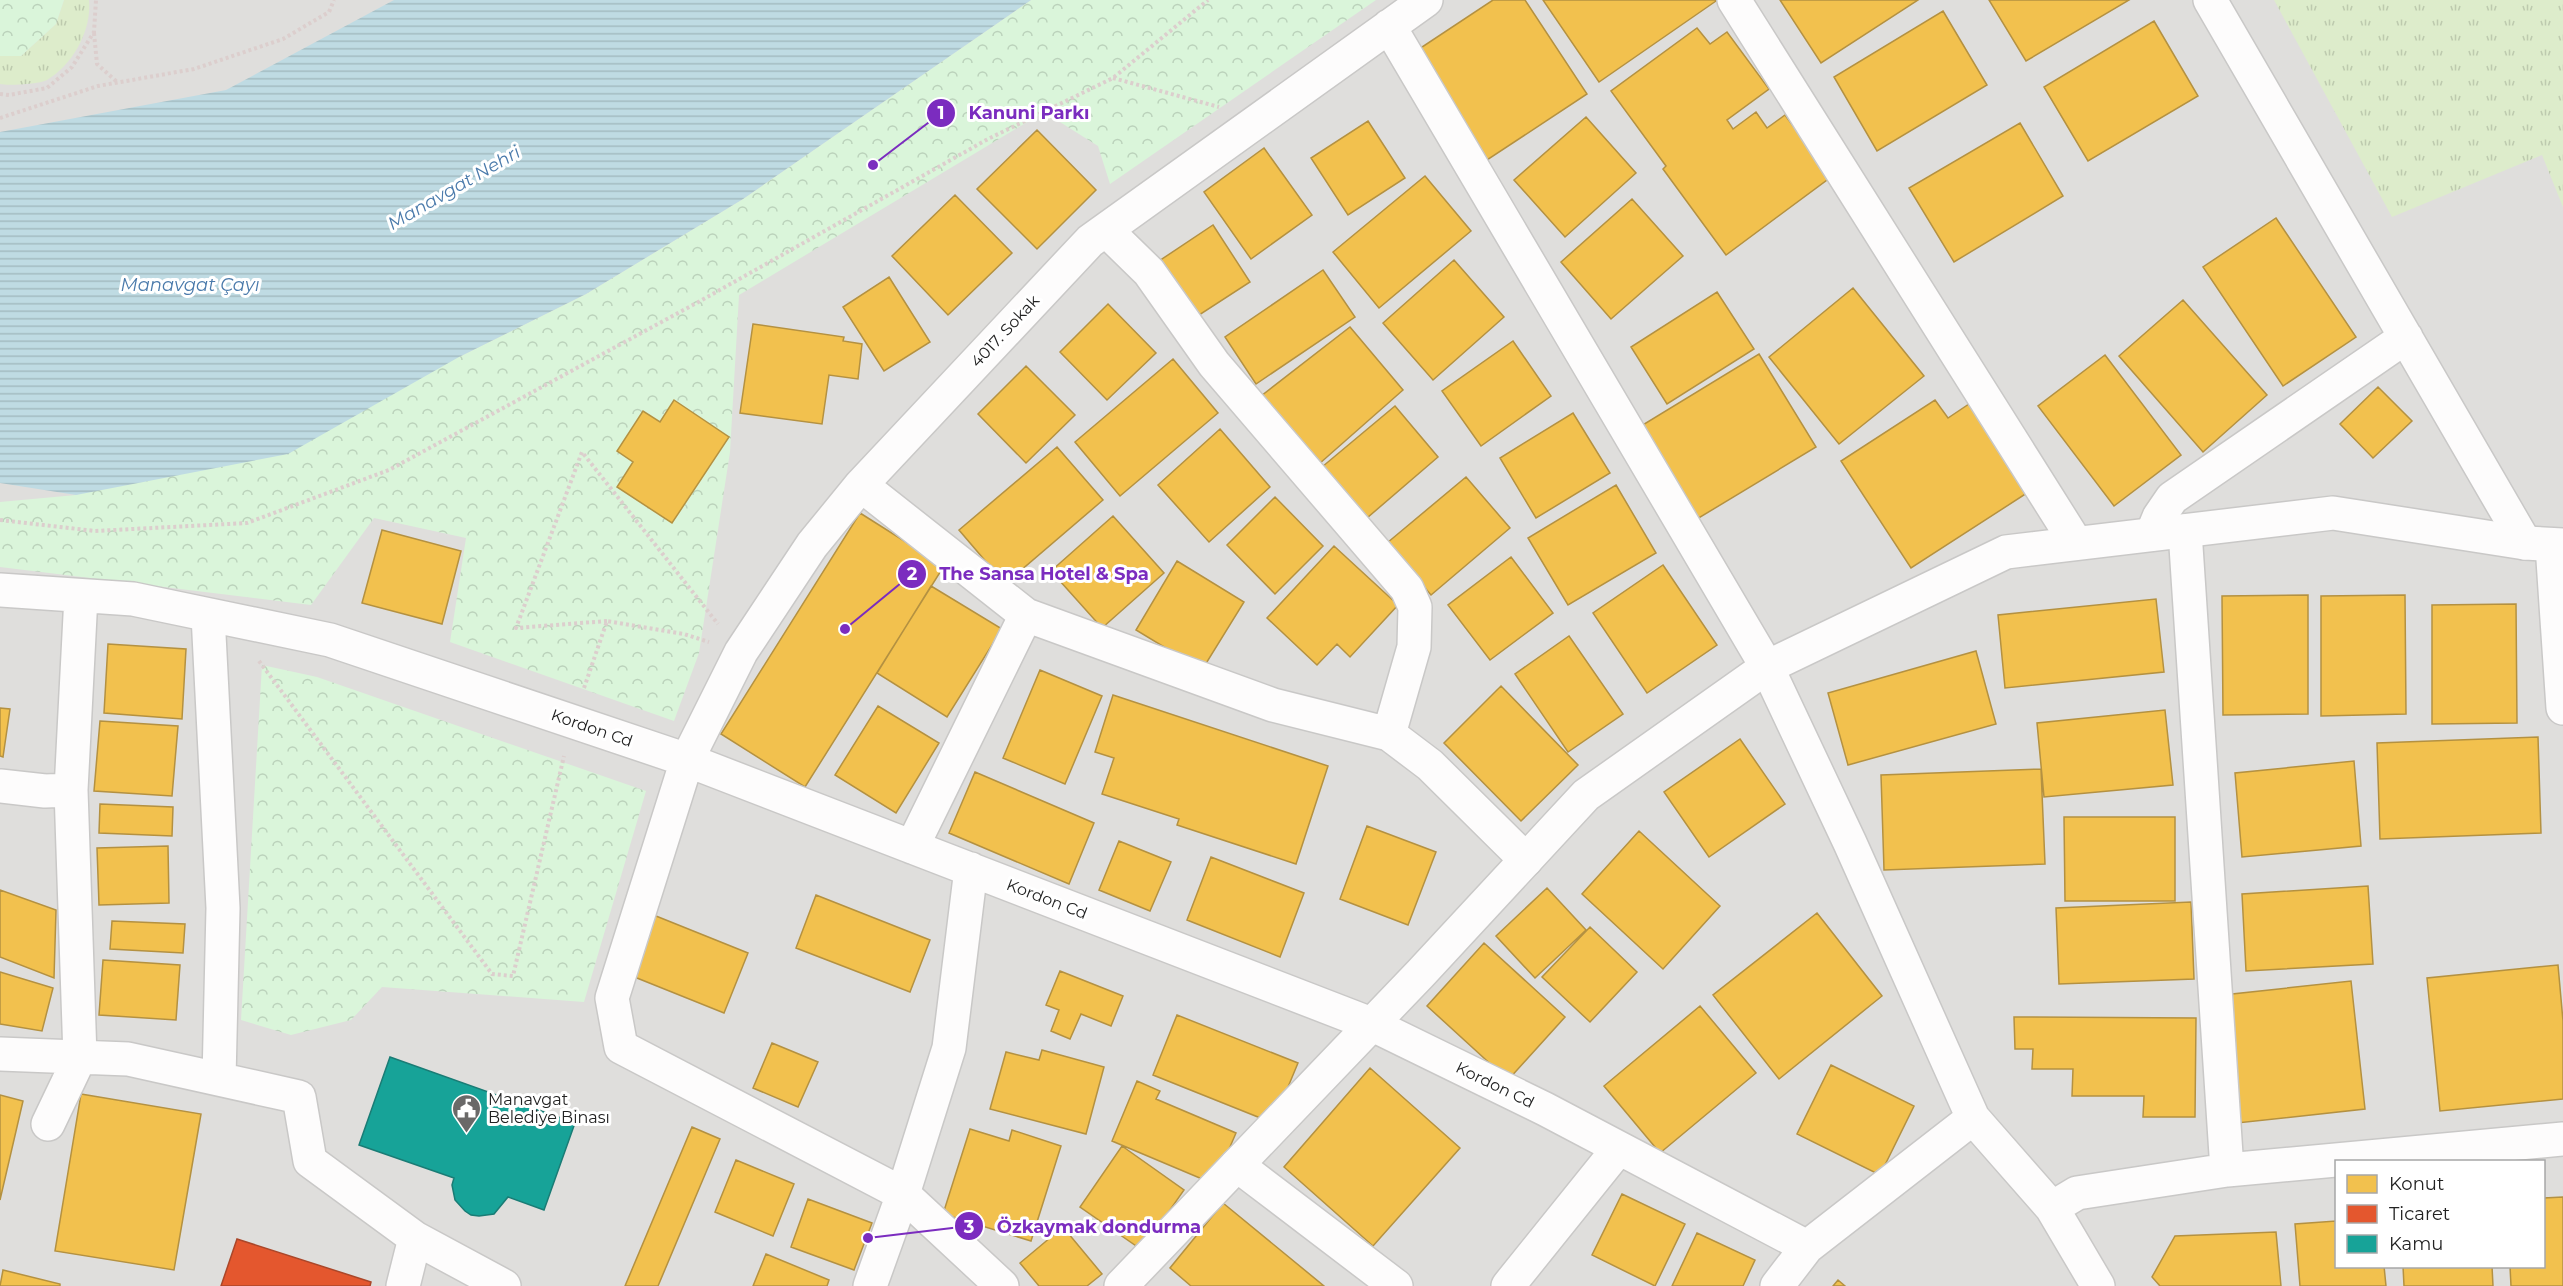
<svg xmlns="http://www.w3.org/2000/svg" width="2563" height="1286" font-family="Montserrat,sans-serif">
  <style>
    .residential { fill: #dfdedc; fill-rule: evenodd }
    .grass { fill: url(#grass-tufts) }
    .park { fill: url(#park-crowns) }
    .water { fill: url(#water-rules) }
    .homes { fill: #f2c14e; stroke: #b49141; stroke-width: 1.5 }
    .shops { fill: #e4572e; stroke: #aa472a; stroke-width: 1.5 }
    .public { fill: #17a398; stroke: #1a7c75; stroke-width: 1.5 }
    .lines { fill: none; stroke-linecap: round; stroke-linejoin: round }
    .minor-casing { stroke: #c9c8c7; stroke-width: 36 }
    .tertiary-casing { stroke: #c9c8c7; stroke-width: 36 }
    .path { stroke: #dccecd; stroke-width: 4; stroke-dasharray: 3 3; stroke-linecap: butt }
    .minor { stroke: #fdfcfc; stroke-width: 33 }
    .tertiary { stroke: #fdfcfc; stroke-width: 33 }
    .labels { text-anchor: middle; dominant-baseline: central; stroke-width: 6; stroke-linejoin: round; paint-order: stroke }
    .street-label { font-size: 16px; fill: #222; stroke: #fff }
    .poi-label { font-size: 16px; fill: #222; stroke: #fff; text-anchor: start }
    .water-label { font-size: 18px; font-style: italic; fill: #4a7aab; stroke: #fff }
    .leader { fill: none; stroke: #7b2cbf; stroke-width: 2 }
    .callout-dot { fill: #7b2cbf; stroke: #fff; stroke-width: 2 }
    .mark-label { font-size: 18px; text-anchor: middle; font-weight: bold; fill: #fff }
    .callout-label { font-size: 18px; text-anchor: middle; font-weight: bold; fill: #7b2cbf; stroke: #fff; stroke-width: 6; stroke-linejoin: round; paint-order: stroke }
  </style>
  <defs>
    <pattern id="grass-tufts" width="24" height="20" patternUnits="userSpaceOnUse" patternTransform="scale(1.5)"><rect width="24" height="20" fill="#ddeccb"/><path d="M3 7l-1-3M5 7V3M7 7l1-3M15 17l-1-3M17 17v-4M19 17l1-3" fill="none" stroke="#bdcaae"/></pattern>
    <pattern id="park-crowns" width="20" height="18" patternUnits="userSpaceOnUse" patternTransform="scale(1.5)"><rect width="20" height="18" fill="#daf5da"/><path d="M2 6a3 3 0 1 1 6 0M12 15a3 3 0 1 1 6 0" fill="none" stroke="#bbd2bb"/></pattern>
    <pattern id="water-rules" width="6" height="5" patternUnits="userSpaceOnUse" patternTransform="scale(1.5)"><rect width="6" height="5" fill="#bfdbe3"/><path d="M0 2.5h6" fill="none" stroke="#a4bcc2"/></pattern>
  </defs>
  <rect width="100%" height="100%" fill="#f0eeeb"/>
  <path class="residential" d="M0,0H2563V1286H0ZM2336,1162H2544V1266H2336Z"/>
  <path class="grass" d="M64,0H89C92,30 73,65 47,80C40,84 8,86 0,84V56H21L56,24Z
    M2274,0H2563V207L2542,155L2392,217Z"/>
  <path class="park" d="M0,0H64L56,24L21,56H0Z
    M1031,0H1376L1110,184L1098,146L1044,112L739,295L730,452L699,653L674,721L450,642L466,538L374,518L311,605L0,567V502L76,495L459,357L586,294L743,199Z
    M262,665L317,677L646,791L584,1002L382,987L351,1020L291,1035L241,1020Z"/>
  <path class="water" d="M394,0H1031L743,199L586,294L459,357L288,454L76,495L0,483V132L226,90Z"/>
  <path class="homes" d="M1493,0H1525L1587,94L1487,160L1416,51Z
    M1543,0H1715L1716,1L1599,82Z
    M1780,0H1918L1821,63Z
    M1989,0H2129L2026,61Z
    M1943,11L1987,85L1877,151L1834,77Z
    M2154,21L2198,96L2088,161L2044,87Z
    M1697,28L1710,44L1727,32L1769,89L1727,120L1733,129L1756,112L1767,128L1785,115L1831,177L1726,255L1663,169L1666,166L1611,91Z
    M1586,117L1636,173L1565,237L1514,180Z
    M1368,121L1405,178L1348,215L1311,158Z
    M2020,123L2063,196L1954,262L1909,188Z
    M1037,130L1096,190L1037,249L977,189Z
    M1264,148L1312,215L1251,259L1204,192Z
    M1425,176L1471,231L1379,308L1333,252Z
    M955,195L1012,253L948,315L892,256Z
    M1632,199L1683,256L1611,319L1561,262Z
    M2276,218L2356,337L2283,386L2203,267Z
    M1213,225L1250,282L1193,319L1156,263Z
    M1454,260L1504,317L1433,380L1383,323Z
    M1323,270L1355,317L1256,384L1225,337Z
    M889,277L930,342L884,371L843,307Z
    M1853,288L1924,376L1839,444L1769,357Z
    M1717,292L1754,349L1667,404L1631,347Z
    M2183,300L2267,395L2203,452L2119,356Z
    M1108,304L1156,353L1107,400L1060,352Z
    M753,324L844,337L843,341L862,344L858,379L829,375L822,424L740,413Z
    M1350,327L1403,390L1319,464L1261,396Z
    M1513,341L1551,396L1481,446L1442,391Z
    M1759,354L1816,447L1697,519L1641,426Z
    M2105,355L2181,455L2114,506L2038,406Z
    M1173,359L1218,413L1120,496L1075,442Z
    M1026,366L1075,415L1026,463L978,414Z
    M2378,387L2412,421L2373,458L2340,424Z
    M674,400L729,437L672,523L617,487L633,462L617,451L643,411L660,422Z
    M1935,400L1948,418L1969,404L2027,493L1911,568L1841,461Z
    M1395,406L1438,457L1360,524L1316,472Z
    M1573,413L1610,473L1536,518L1500,458Z
    M1220,429L1270,487L1209,542L1158,485Z
    M1057,447L1103,500L1005,584L959,530Z
    M1466,477L1510,528L1431,595L1387,543Z
    M1616,485L1656,553L1568,605L1528,538Z
    M1275,497L1323,546L1275,594L1227,545Z
    M860,513L944,566L805,787L721,734Z
    M1113,516L1164,573L1102,628L1051,571Z
    M382,530L461,551L442,624L362,603Z
    M1334,546L1398,605L1350,657L1337,644L1317,665L1267,618Z
    M1511,557L1553,613L1490,660L1448,605Z
    M1177,561L1244,602L1202,670L1136,630Z
    M1663,565L1717,645L1647,693L1593,613Z
    M931,586L1002,629L947,717L877,673Z
    M2308,595V714L2223,715L2222,596Z
    M2405,595L2406,714L2321,716V596Z
    M2156,599L2164,672L2005,688L1998,615Z
    M2516,604L2517,723L2432,724V605Z
    M1569,636L1623,714L1568,752L1515,674Z
    M108,644L186,649L182,719L104,713Z
    M1976,651L1996,724L1848,765L1828,693Z
    M1040,670L1102,696L1065,784L1003,758Z
    M1501,686L1578,765L1521,821L1444,743Z
    M1113,695L1328,766L1296,864L1177,825L1179,819L1102,794L1114,758L1095,752Z
    M878,706L939,743L896,813L835,775Z
    M0,708L10,709L3,757L0,756Z
    M2165,710L2173,785L2044,797L2037,723Z
    M100,721L178,726L172,796L94,791Z
    M2538,737L2541,833L2380,839L2377,743Z
    M1740,739L1785,804L1709,857L1664,792Z
    M2354,761L2361,846L2242,857L2235,773Z
    M2041,769L2045,864L1884,870L1881,775Z
    M975,772L1094,823L1069,884L949,833Z
    M100,804L173,807L172,836L99,833Z
    M2064,817H2175V901H2065Z
    M1367,826L1436,852L1408,925L1340,899Z
    M1639,831L1720,906L1663,969L1582,894Z
    M1119,841L1171,862L1150,911L1099,890Z
    M168,846L169,903L99,905L97,848Z
    M1211,857L1304,893L1280,957L1187,920Z
    M2368,886L2373,964L2246,971L2242,894Z
    M1547,888L1586,930L1535,978L1496,936Z
    M0,890L56,910L54,978L0,957Z
    M816,895L930,940L910,992L796,948Z
    M2191,902L2194,979L2059,984L2056,908Z
    M1817,913L1882,996L1779,1079L1713,995Z
    M651,914L748,953L724,1013L627,974Z
    M112,921L185,924L183,953L110,949Z
    M1590,927L1637,972L1590,1022L1542,977Z
    M1484,943L1565,1017L1508,1080L1427,1006Z
    M103,960L180,965L176,1020L99,1015Z
    M2558,965L2563,1021V1099L2440,1111L2427,978Z
    M1060,971L1123,996L1111,1026L1081,1014L1070,1039L1051,1031L1059,1010L1046,1005Z
    M0,972L53,988L42,1031L0,1024Z
    M2351,981L2365,1109L2237,1123L2223,995Z
    M1700,1006L1756,1073L1660,1153L1604,1086Z
    M1177,1015L1298,1063L1273,1123L1153,1075Z
    M2014,1017L2196,1018L2195,1117H2143L2144,1096H2072L2073,1069H2032L2033,1049H2015Z
    M772,1043L818,1062L798,1107L753,1088Z
    M1042,1050L1104,1067L1086,1134L990,1109L1006,1052L1039,1060Z
    M1831,1065L1914,1106L1880,1175L1797,1134Z
    M1370,1068L1460,1148L1373,1246L1284,1167Z
    M1137,1081L1160,1091L1156,1099L1236,1133L1214,1184L1112,1141Z
    M81,1094L201,1114L174,1270L55,1251Z
    M0,1095L23,1101L0,1200Z
    M692,1127L720,1139L658,1286H625Z
    M970,1129L1009,1141L1012,1130L1061,1146L1031,1241L943,1214Z
    M1122,1146L1184,1190L1142,1250L1080,1207Z
    M736,1160L794,1184L773,1236L715,1212Z
    M1622,1194L1685,1224L1655,1286L1592,1255Z
    M2563,1197V1286H2511L2510,1266H2544V1198Z
    M808,1199L872,1223L854,1270L791,1247Z
    M1223,1203L1324,1286H1191L1170,1268Z
    M2336,1221V1266H2384L2386,1286H2300L2295,1224Z
    M1063,1227L1102,1274L1087,1286H1039L1020,1263Z
    M2276,1232L2281,1286H2160L2152,1277L2175,1236Z
    M1697,1233L1755,1260L1743,1286H1672Z
    M766,1254L829,1280L827,1286H753Z
    M2403,1266H2492L2493,1286H2404Z
    M3,1270L60,1284V1286H0Z
    M1838,1280L1845,1286H1833Z"/>
  <path class="shops" d="M237,1239L371,1282L370,1286H221Z"/>
  <path class="public" d="M390,1057L575,1123L544,1210L508,1197L494,1214L479,1216L471,1215L465,1211L455,1200L452,1185L454,1178L359,1145Z"/>
  <g class="lines">
    <defs>
      <path id="minor" d="M1734,0L2076,543
        M2210,0L2525,543
        M1389,26L1767,667L1850,843L1973,1118L2052,1208L2098,1286
        M1106,230L1149,272L1214,364L1407,589L1415,607L1414,647L1389,734
        M861,485L1026,615L912,847
        M2185,531L2227,1170
        M2152,534L2159,517L2172,498L2406,337
        M2552,545L2563,708
        M0,590L133,599L330,640L687,760L1371,1024L1545,1109L1807,1247L1777,1286
        M208,615L223,908L219,1079
        M1026,615L1273,705L1389,734L1430,765L1526,860
        M0,786L45,791L71,790
        M0,1054L128,1059L299,1097L310,1161L415,1238L504,1286
        M48,1124L80,1057L71,790L81,596
        M1237,1165L1396,1286
        M2052,1208L2077,1193L2227,1170L2563,1139
        M1807,1247L1973,1118
        M403,1286L415,1238
        M870,1286L903,1194L949,1048L971,869
        M1002,1286L903,1194L621,1047L612,998L687,760L741,652L812,545L861,485L1090,241L1426,0
        M1508,1286L1619,1148"/>
      <path id="tertiary" d="M1121,1286L1421,973L1586,795L1767,667L2006,552L2333,513L2525,543L2563,545"/>
    </defs>
    <use href="#minor" class="minor-casing"/>
    <use href="#tertiary" class="tertiary-casing"/>
    <path class="path" d="M94,33L97,64L117,82
      M1113,78L1219,107
      M0,94L9,95L47,88L72,67L94,32L96,0
      M0,118L98,86L194,69L283,39L329,12L334,0
      M0,520L95,531L247,523L389,470L702,300L988,139L1113,78L1208,0
      M607,621L516,628L582,452L718,624
      M259,661L492,974L513,976L564,756
      M584,688L607,621L684,634L709,642"/>
    <use href="#minor" class="minor"/>
    <use href="#tertiary" class="tertiary"/>
  </g>
  <defs>
    <symbol id="civic-pin" viewBox="-11 -11 22 30"><path d="M0 17L-7.5 6A9.5 9.5 0 1 1 7.5 6Z" fill="#6a6968" stroke="#fff"/><path d="M-.6-6.5H3V-4.5H.6V-3L4-1V1h2V6H-6V1h2V-1L-.6-3ZM-1.2 2.5V6h2.4V2.5Z" fill="#fff"/></symbol>
  </defs>
  <g fill-rule="evenodd">
    <use href="#civic-pin" x="450" y="1092" width="33" height="45"/>
  </g>
  <g class="labels">
    <g class="street-label">
      <text transform="translate(1005 331) rotate(-47)">4017. Sokak</text>
      <text transform="translate(592 728) rotate(19)">Kordon Cd</text>
      <text transform="translate(1047 899) rotate(21)">Kordon Cd</text>
      <text transform="translate(1495 1085) rotate(26)">Kordon Cd</text>
    </g>
    <g class="poi-label">
      <text x="488" y="1099">Manavgat<tspan x="488" dy="18">Belediye Binası</tspan></text>
    </g>
    <g class="water-label">
      <text transform="translate(454 188) rotate(-30)">Manavgat Nehri</text>
      <text x="190" y="285">Manavgat Çayı</text>
    </g>
  </g>
  <path class="leader" d="M873 165L941 113M845 629L912 574M868 1238L969 1226"/>
  <g class="callout-dot">
    <circle cx="873" cy="165" r="6"/>
    <circle cx="845" cy="629" r="6"/>
    <circle cx="868" cy="1238" r="6"/>
    <circle cx="941" cy="113" r="15"/>
    <circle cx="912" cy="574" r="15"/>
    <circle cx="969" cy="1226" r="15"/>
  </g>
  <g class="mark-label">
    <text x="941" y="119">1</text>
    <text x="912" y="580">2</text>
    <text x="969" y="1233">3</text>
  </g>
  <g class="callout-label">
    <text x="1029" y="119">Kanuni Parkı</text>
    <text x="1044" y="580">The Sansa Hotel &amp; Spa</text>
    <text x="1099" y="1233">Özkaymak dondurma</text>
  </g>
  <rect x="2335" y="1160" width="210" height="108" fill="#ffffff" stroke="#a7a7a7" stroke-width="1.5"/>
  <rect x="2347" y="1175" width="30" height="18" fill="#f2c14e" stroke="#a7a7a7" stroke-width="1.5"/>
  <text x="2389" y="1190" font-size="18" fill="#222222">Konut</text>
  <rect x="2347" y="1205" width="30" height="18" fill="#e4572e" stroke="#a7a7a7" stroke-width="1.5"/>
  <text x="2389" y="1220" font-size="18" fill="#222222">Ticaret</text>
  <rect x="2347" y="1235" width="30" height="18" fill="#17a398" stroke="#a7a7a7" stroke-width="1.5"/>
  <text x="2389" y="1250" font-size="18" fill="#222222">Kamu</text>
</svg>
